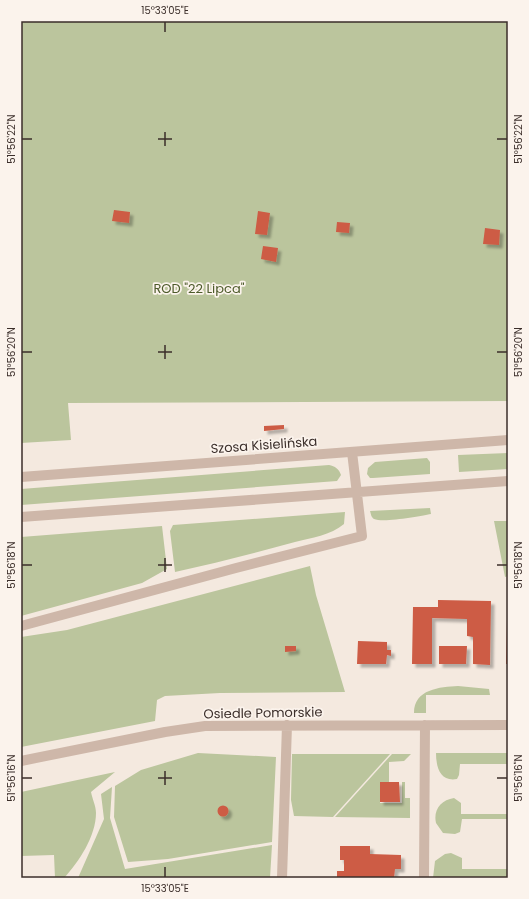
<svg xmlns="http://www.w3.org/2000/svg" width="529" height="899" font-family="Poppins,sans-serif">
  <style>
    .green { fill: #bbc59d }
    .building { fill: #cd5b44; filter: url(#shadow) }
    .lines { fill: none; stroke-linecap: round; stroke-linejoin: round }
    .minor { stroke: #ceb7a9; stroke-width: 10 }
    .ticks { fill: none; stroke: #3b2e2a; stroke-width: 1.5 }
    .labels { text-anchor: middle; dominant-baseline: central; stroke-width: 3.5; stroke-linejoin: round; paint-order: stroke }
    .park-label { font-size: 13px; fill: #4d5b2b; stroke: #fbf3ec }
    .street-label { font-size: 13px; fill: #3b2e2a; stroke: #fbf3ec }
    .neatline { fill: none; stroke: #3b2e2a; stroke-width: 1.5 }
    .ticks-label { font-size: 10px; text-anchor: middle; fill: #3b2e2a }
  </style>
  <defs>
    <filter id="shadow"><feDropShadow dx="3.5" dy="3.5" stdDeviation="1" flood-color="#0004"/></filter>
  </defs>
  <rect width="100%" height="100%" fill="#f4e9df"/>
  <path class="green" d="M21,21H508V401L68,403L71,440L21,443Z
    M508,453V469L459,472L458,455Z
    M427,458L430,462V474L373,478H370L367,474L368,468L375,462Z
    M329,465C335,466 339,469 341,475L337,481L21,505V489Z
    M430,508L431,514C420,516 384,523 374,519C371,517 371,514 370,511Z
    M345,512L344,524C331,535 311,538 295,542C255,553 215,563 175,572L170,531L173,525Z
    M494,521H508V576L505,577Z
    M162,526L167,569L142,583L21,616V537Z
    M310,566L316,595L345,692L220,693L165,696L157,700L155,721L21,747V637L67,630Z
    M458,686L489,689L490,695H426V713H414C414,689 440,687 458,686Z
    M198,753L276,757L272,842L168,859L128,862L114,817L115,786L141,770Z
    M436,753H508V764H460L459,775L457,779C440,782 436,767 436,753Z
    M292,754H390L333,817L294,816L291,800Z
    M392,754H411L404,761L389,762V782L380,783V803H402V782H405V798H410V818L335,817Z
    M115,772L91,792C92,798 96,806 96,813C96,836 79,862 64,878H55L54,855L21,856V792Z
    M112,787L110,818L125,869L272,845L270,878H78L104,819L101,794Z
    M454,798L461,803V814H508V819H462L460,832L455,834L443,833L436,823C433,810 441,800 454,798Z
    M451,853L462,858V869H508V878H433L435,861L445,854Z"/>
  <path class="building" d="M114,210L130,212L129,223L112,221Z
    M258,211L270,213L267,235L255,234Z
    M337,222L350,223L349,233L336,232Z
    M485,228L500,230L499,245L483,244Z
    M263,246L278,248L276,262L261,259Z
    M284,425V429L264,431V426Z
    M438,600L491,601L490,665L473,664V637L467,636V619L432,618V664H412L413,607H438Z
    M507,619H508V664H506Z
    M358,641L387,642V650H391V656L387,655L386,664H357Z
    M285,646H296V651L285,652Z
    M439,646H467L466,664H439Z
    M380,782H399L400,802H380Z
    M217.5 811a5.5 5.5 0 1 1 11 0a5.5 5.5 0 1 1-11 0Z
    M340,846H370V854L401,855V869H395L394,878H337V871H344V860H340Z"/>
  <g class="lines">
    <path class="minor" d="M21,477L508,440
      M21,517L508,481
      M21,626L236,568L362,536L352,452
      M21,761L165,732L205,726L508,725
      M282,878L287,725
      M424,878L425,725"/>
  </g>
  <path class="ticks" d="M165,22V32M165,132V146M22,139H32M158,139H172M497,139H507M165,345V359M22,352H32M158,352H172M497,352H507M165,558V572M22,565H32M158,565H172M497,565H507M165,771V785M22,778H32M158,778H172M497,778H507M165,867V877"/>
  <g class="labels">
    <g class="park-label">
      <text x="199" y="288">ROD "22 Lipca"</text>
    </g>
    <g class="street-label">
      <text transform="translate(264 445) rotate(-4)">Szosa Kisielińska</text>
      <text transform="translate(263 713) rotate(-1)">Osiedle Pomorskie</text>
    </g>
  </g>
  <rect width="529" height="899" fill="none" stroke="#fbf3ec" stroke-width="44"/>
  <rect x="22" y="22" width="485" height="855" class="neatline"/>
  <g class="ticks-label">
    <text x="165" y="14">15°33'05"E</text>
    <text transform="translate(11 139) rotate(-90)" y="4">51°56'22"N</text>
    <text transform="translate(518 139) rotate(-90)" y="4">51°56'22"N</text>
    <text transform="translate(11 352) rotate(-90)" y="4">51°56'20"N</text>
    <text transform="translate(518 352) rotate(-90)" y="4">51°56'20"N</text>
    <text transform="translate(11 565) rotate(-90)" y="4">51°56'18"N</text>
    <text transform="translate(518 565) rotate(-90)" y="4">51°56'18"N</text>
    <text transform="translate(11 778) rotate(-90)" y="4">51°56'16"N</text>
    <text transform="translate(518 778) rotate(-90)" y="4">51°56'16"N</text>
    <text x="165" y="892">15°33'05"E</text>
  </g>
</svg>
